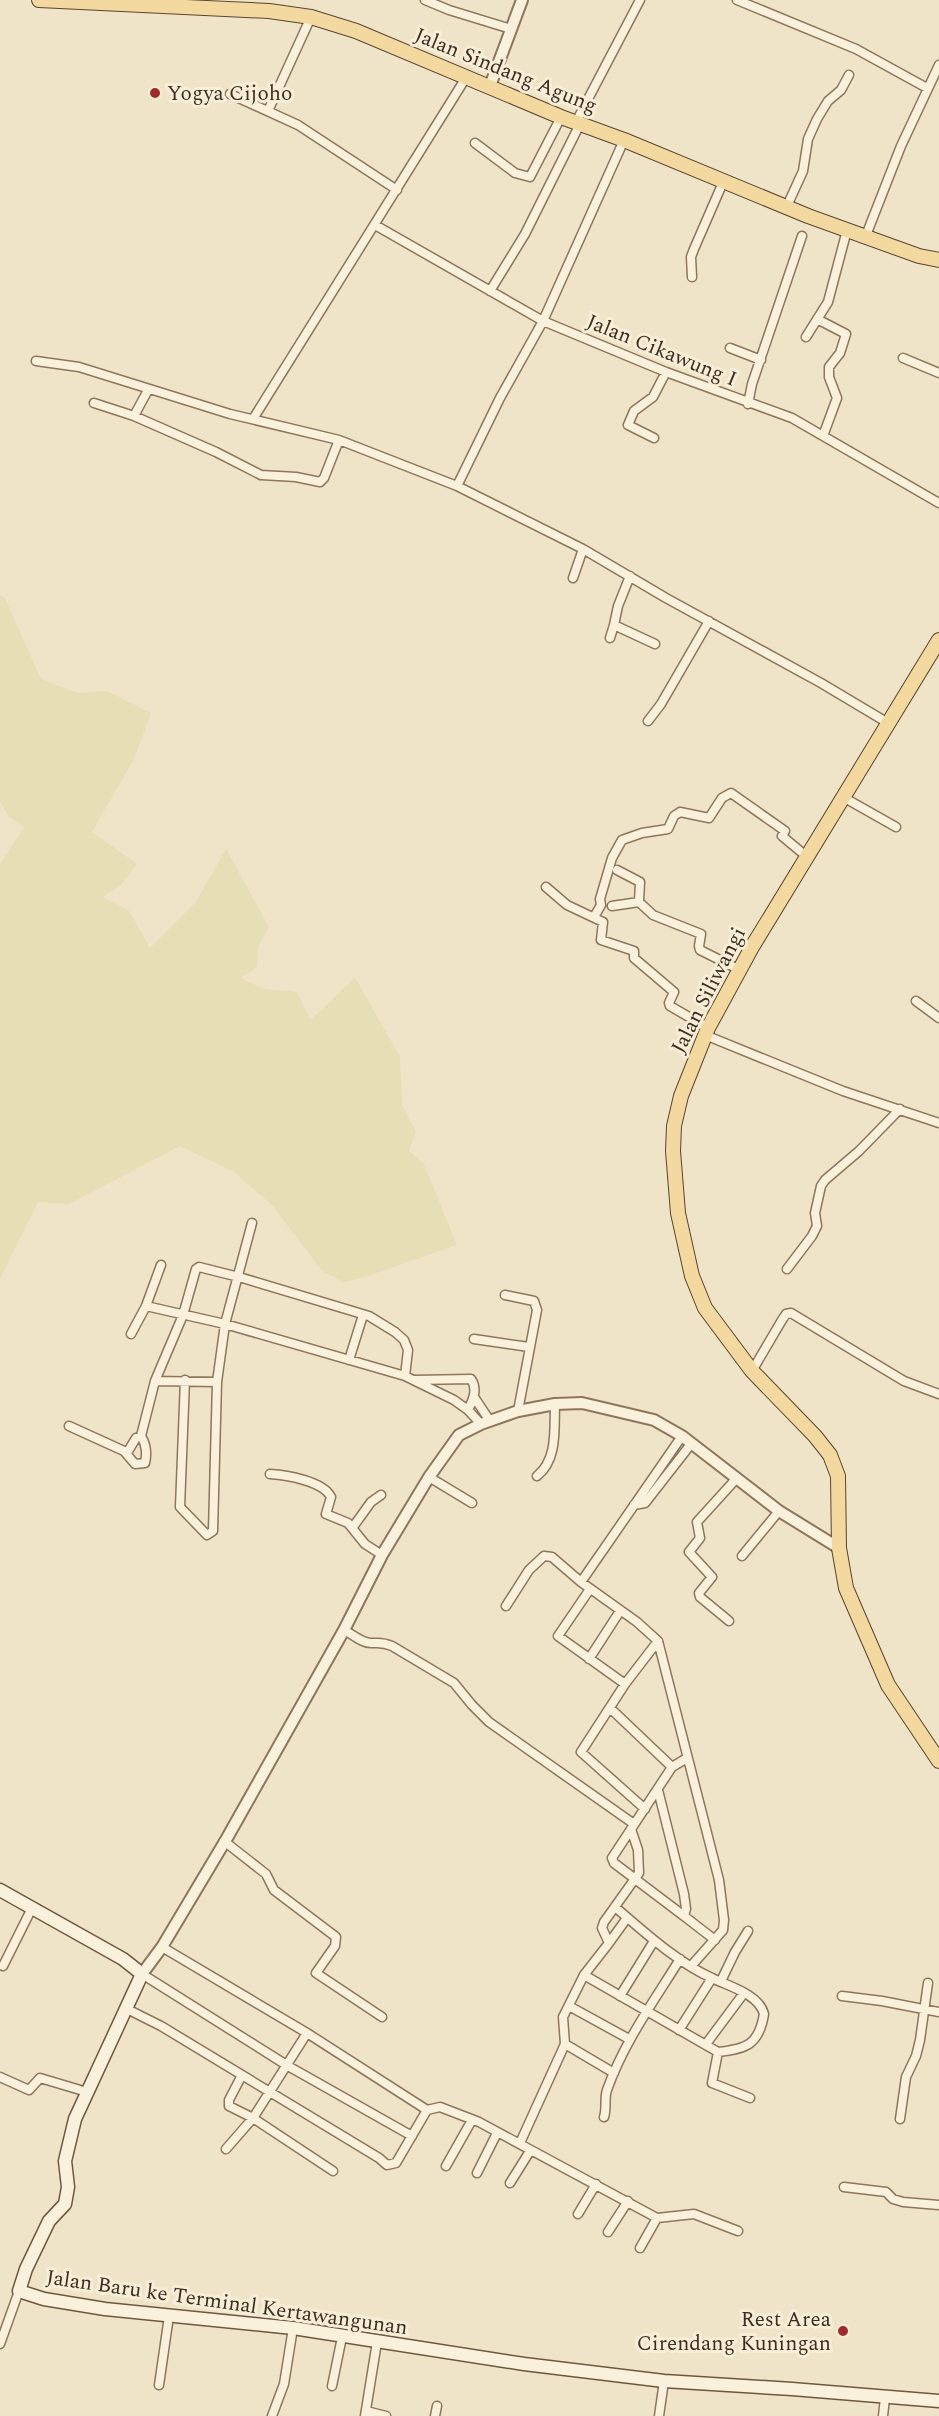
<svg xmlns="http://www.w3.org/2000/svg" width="939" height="2416" font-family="Spectral,serif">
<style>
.farmland{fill:#e6deb5}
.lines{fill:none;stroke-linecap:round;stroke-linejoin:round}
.minor-casing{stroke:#8d765c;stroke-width:11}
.tertiary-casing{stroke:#8d765c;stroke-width:14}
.secondary-casing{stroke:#6f573f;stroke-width:15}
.primary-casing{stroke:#5b4430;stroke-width:16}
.minor{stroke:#faf1dc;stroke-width:8}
.tertiary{stroke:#faf1dc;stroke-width:10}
.secondary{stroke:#faf1dc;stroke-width:12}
.primary{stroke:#f3d9a0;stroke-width:14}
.poi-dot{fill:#9e2a2b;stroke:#f7eed8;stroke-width:2}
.labels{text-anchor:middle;stroke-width:6;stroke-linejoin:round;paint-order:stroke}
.street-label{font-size:21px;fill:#3d2e20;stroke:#f7eed8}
.poi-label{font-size:21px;fill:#3d2e20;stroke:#f7eed8;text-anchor:start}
</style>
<rect width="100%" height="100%" fill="#f0e4c8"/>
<!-- farmland -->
<path class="farmland" d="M0,595L5,598L41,679L77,693L107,691L151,713L134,759L92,832L137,864L119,887L103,897L129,911L150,948L195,903L226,849L269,927L258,948L257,967L240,978L264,989L297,992L311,1020L355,977L400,1057L402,1105L416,1131L409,1151L423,1162L457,1245L362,1278L344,1282L323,1272L272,1205L234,1172L180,1146L69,1204L38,1202L0,1279V864L24,827L9,817L0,801Z"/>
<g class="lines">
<defs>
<path id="minor" d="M425,0L449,10L511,29
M737,0L856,49L927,88
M230,94L298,125L397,190
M268,111L311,17
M576,122L640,0
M475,143L515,173L530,177L561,117
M787,206L803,171L808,139L817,119L828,101L841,90L849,75
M375,225L543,321L666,372L792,418L939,503
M865,238L901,146L939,65
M692,277L691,257L694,249L724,180
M490,291L525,234L580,124
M817,319L846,334L840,353L829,367V377L837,398L823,436
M806,337L828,302L847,230
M730,348L761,360
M903,358L939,373
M36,361L79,367L230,414L339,440L457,486L583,549L666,598L821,683L888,723
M94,403L134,416L216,452L261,475L296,477L320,482L324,478L339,440
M748,404L752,384L802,236
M134,416L148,390
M253,419L467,76
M654,438L628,425L634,411L653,397L666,372
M457,486L500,398L543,321L624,140
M573,578L583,549
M614,625L618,606L630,576
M610,638L614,625L655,644
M648,721L661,704L709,621
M843,797L896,827
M617,870L640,882L639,902
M546,887L567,905L603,922L601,940L634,951V958L674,992L669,1003L670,1006L708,1028
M612,906L639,902L653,915L701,934L699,946L700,950L740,970
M594,917L601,905L600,899L612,858L622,840L642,833L668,829L674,816L680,812L709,818L722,798L731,793L785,831L782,836L806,856
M916,1001L939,1018
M705,1035L843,1091L939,1123
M787,1269L812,1236L817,1226L815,1213L821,1186L825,1180L859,1151L900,1109
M505,1295L534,1301L537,1310L518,1411
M146,1306L225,1324L405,1376L454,1400L468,1410L481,1424
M131,1334L146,1306L161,1265
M474,1339L529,1347
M349,1360L363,1315
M752,1371L782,1320L786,1314L791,1313L904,1381L939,1394
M185,1380L180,1507L207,1535L213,1531L217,1382L225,1324L252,1223
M415,1380L471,1379C478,1389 473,1400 468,1410
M155,1381L217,1382
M474,1397L490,1421
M69,1426L124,1451L135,1464L145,1463C147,1454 146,1444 141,1436L155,1381L183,1315L196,1269L199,1267L239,1277L369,1316L395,1332L404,1340L408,1350L405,1376
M682,1436L581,1582L637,1622L658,1641L719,1880L724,1920L723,1930L692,1965
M127,1453L136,1438L141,1436
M270,1474C286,1475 323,1481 331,1497L326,1514L348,1523L365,1544L382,1555
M537,1476C558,1459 554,1429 555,1404
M429,1477L472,1503
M634,1505L645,1503L691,1444
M353,1527L371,1502L381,1495
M742,1556L779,1511
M590,1589L558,1636L625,1684
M506,1606L529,1570L544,1556L552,1557L581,1582
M729,1621L700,1597L699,1593L712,1577L689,1552L700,1538L697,1522L736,1479
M344,1630C352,1634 363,1644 372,1643C380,1643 383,1642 392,1646L454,1683L472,1705L489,1722L634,1824
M589,1659L620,1611
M610,1708L672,1767
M658,1790L684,1894L686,1909L684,1916L715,1940
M645,1809L581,1752L625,1684L658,1641
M224,1841L266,1874L274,1890L336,1937L335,1946L316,1973L382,2017
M684,1916L614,1863L612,1858L672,1767L687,1758
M609,1943L627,1918
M162,1947L307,2033L427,2110L440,2107L479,2122L657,2218L694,2214L738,2231
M3,1966L32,1908
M142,1974L288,2066L412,2136
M584,1975L718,2052C746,2049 759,2045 764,2014C759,1994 728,1986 712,1978C678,1963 643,1931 615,1907
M721,1981L735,1952L748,1931
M620,1996L654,1941
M842,1996L882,2001L939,2012
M569,2006L629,2039
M125,2008L161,2026L379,2158L387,2165L396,2163L427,2110
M679,2030L712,1978
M565,2044L614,2073
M706,2044L744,1993
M718,2052L712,2083L750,2098
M242,2075L229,2100V2106L253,2118L333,2171
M0,2077L29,2090L40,2078L87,2092
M604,2117C607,2108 604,2098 607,2090C624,2042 654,2001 680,1959
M900,2119L906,2077L916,2056L920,2040L928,1983
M520,2143L565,2044L563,2017L584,1975L609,1943L602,1928L604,1922L639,1873L638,1850L631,1829
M226,2149L253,2118L307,2033
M446,2166L472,2120
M477,2173L497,2133
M510,2183L530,2151
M844,2187L886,2192L893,2199L903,2202L939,2205
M578,2214L596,2184
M608,2232L628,2201
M640,2248L657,2218
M0,2344L19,2291
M159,2385L169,2316
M332,2386L342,2337
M366,2411L386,2416
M272,2416L284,2384L293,2328
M365,2416L377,2342
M435,2416L437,2406
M659,2416L664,2381
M883,2416L885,2398"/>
<path id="tertiary" d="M490,86L522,0
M142,1974L162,1947L227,1838L344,1630L382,1555L429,1477L459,1435L481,1424L518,1411L555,1404L582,1403L654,1420L682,1436L779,1511L839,1548"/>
<path id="secondary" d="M0,1890L123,1959L142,1974L75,2119L65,2161L68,2187L65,2204L49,2221L26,2269L19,2291L44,2299L105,2309L293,2328L524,2364L664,2381L792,2389L939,2401"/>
<path id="primary" d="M39,0L269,11L311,17L356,31L561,117L624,140L808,216L919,256L939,260
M939,640L752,947L708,1028L681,1096L674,1126L673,1151L678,1213L692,1276L705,1308L752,1371L815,1436L830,1455L838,1476L839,1548L846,1588L888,1685L939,1761"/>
</defs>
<!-- minor casing -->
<use href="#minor" class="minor-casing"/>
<!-- tertiary casing -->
<use href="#tertiary" class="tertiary-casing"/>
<!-- secondary casing -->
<use href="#secondary" class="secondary-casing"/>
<!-- primary casing -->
<use href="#primary" class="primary-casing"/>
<!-- minor -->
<use href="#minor" class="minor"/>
<!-- tertiary -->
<use href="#tertiary" class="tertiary"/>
<!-- secondary -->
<use href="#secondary" class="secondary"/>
<!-- primary -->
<use href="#primary" class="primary"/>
</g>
<!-- markers -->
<g class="poi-dot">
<circle cx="155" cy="93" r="6"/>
<circle cx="843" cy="2331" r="6"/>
</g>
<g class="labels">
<!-- street labels -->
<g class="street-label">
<text transform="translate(506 70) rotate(22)" y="7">Jalan Sindang Agung</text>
<text transform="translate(662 350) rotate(22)" y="7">Jalan Cikawung I</text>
<text transform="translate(708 990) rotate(-63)" y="7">Jalan Siliwangi</text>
<text transform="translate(227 2302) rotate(8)" y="7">Jalan Baru ke Terminal Kertawangunan</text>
</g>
<!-- poi labels -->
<g class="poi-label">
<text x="167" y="100">Yogya Cijoho</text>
<text x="831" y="2326" text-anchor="end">Rest Area<tspan x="831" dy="24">Cirendang Kuningan</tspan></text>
</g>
</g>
</svg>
